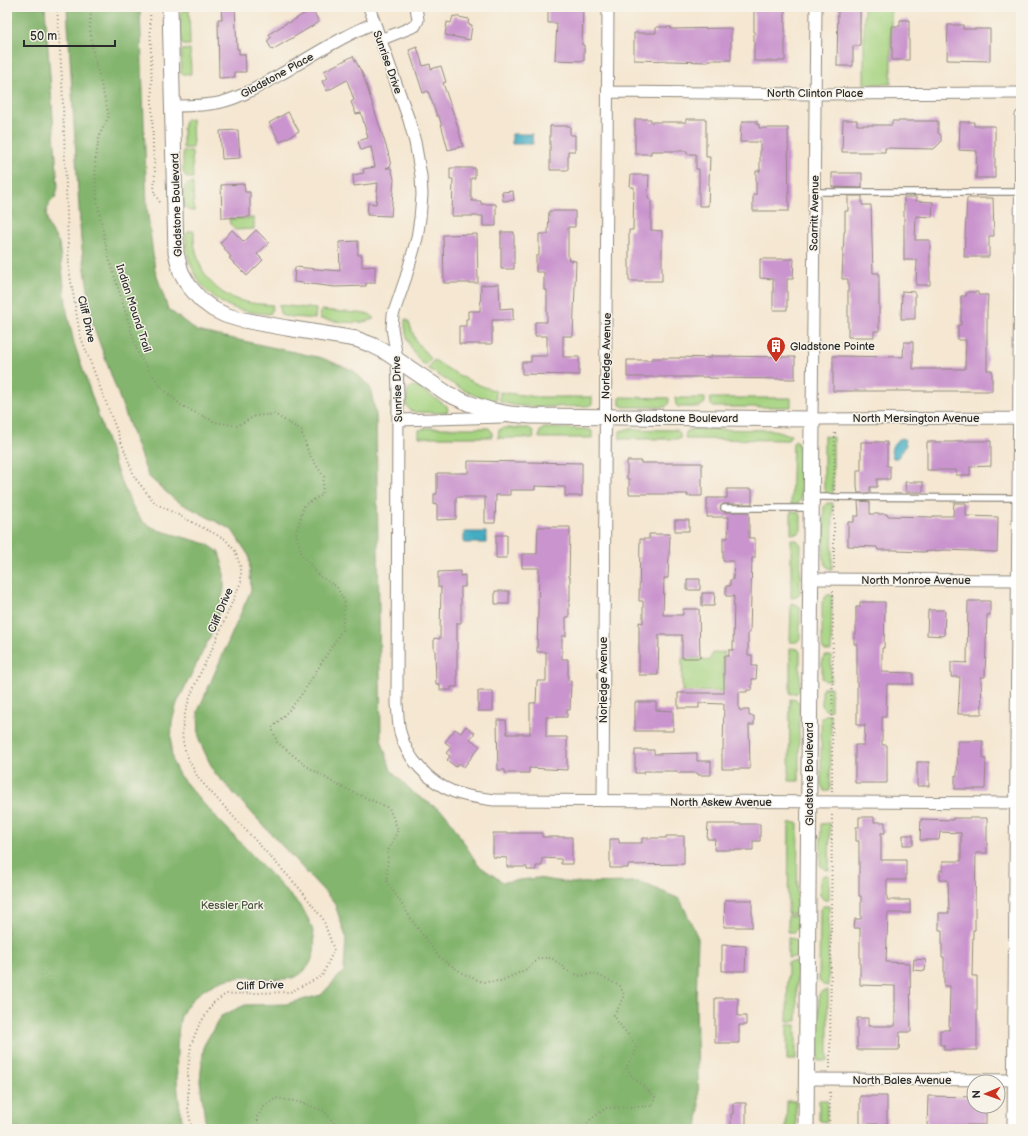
<svg xmlns="http://www.w3.org/2000/svg" width="1028" height="1136" font-family="'Balsamiq Sans',sans-serif">
<style>
.green{fill:#a5d380;stroke:#687f56}
.forest{fill:#84b56e;stroke:#58704c}
.water{fill:#43acc2;stroke:#376c76}
.building{fill:#ca95ce}
.lines{fill:none;stroke-linecap:round;stroke-linejoin:round}
.lane-casing{stroke:#90897e;stroke-width:8}
.street-casing{stroke:#90897e;stroke-width:13}
.secondary-casing{stroke:#90897e;stroke-width:17}
.path{stroke:#90897e;stroke-width:2;stroke-dasharray:1 3;stroke-linecap:butt}
.lane{stroke:#fff;stroke-width:5.5}
.street{stroke:#fff;stroke-width:11}
.secondary{stroke:#fff;stroke-width:15}
.labels{text-anchor:middle;stroke-width:3;stroke-linejoin:round;paint-order:stroke}
.street-label{font-size:11px;fill:#2b2b2b;stroke:#f7f3e8}
.poi-label{font-size:11px;fill:#2b2b2b;stroke:#f7f3e8;text-anchor:start}
.park-label{font-size:11px;fill:#4a5540;stroke:#f7f3e8}
</style>
<rect width="100%" height="100%" fill="#f7f3e8"/>
<filter id="ink" filterUnits="userSpaceOnUse"><feTurbulence type="fractalNoise" baseFrequency=".025" numOctaves="2"/><feDisplacementMap in="SourceGraphic" scale="8" xChannelSelector="R" yChannelSelector="G"/><feConvolveMatrix kernelMatrix="1 2 1 2 8 2 1 2 1" color-interpolation-filters="sRGB"/></filter>
<filter id="wash" filterUnits="userSpaceOnUse"><feTurbulence type="fractalNoise" baseFrequency=".012" numOctaves="4" result="noise"/><feDisplacementMap in="SourceGraphic" scale="16" xChannelSelector="R" yChannelSelector="G"/><feGaussianBlur stdDeviation="0.9" result="paint"/><feColorMatrix in="noise" values="0 0 0 0 0 0 0 0 0 0 0 0 0 0 0 0 0 1.4 0 .05"/><feComposite in="paint" operator="in"/></filter>
<g filter="url(#wash)">
<rect width="100%" height="100%" fill="#f5e7d1"/>
<!-- green -->
<path class="green" d="M864,7H891V84H864Z
M189,10L190,45H183L181,43L180,13L182,11Z
M190,49L191,74H181V51L183,50Z
M192,119L193,148H183V129L185,120Z
M183,151H192L193,178H187L183,172Z
M193,183L194,211C180,211 184,198 184,187L188,184Z
M254,218V229L235,230L230,224L229,219Z
M189,231H194C194,239 194,247 197,255C202,277 220,296 242,301C252,304 263,304 273,305L271,313L268,314C258,313 247,312 237,309C203,299 187,269 185,235Z
M279,305L316,309L315,319L283,316L280,313Z
M321,310L369,314L371,315L374,319C357,326 338,321 320,319Z
M405,319L408,320L416,341L431,359L425,366C412,353 404,338 405,319Z
M434,360C456,374 471,383 496,391V400C483,404 440,377 428,368Z
M413,386L419,388L447,406L448,411L444,413L416,412L411,411L406,405L408,389Z
M500,392L537,397H592V405L587,406C568,406 515,410 500,401Z
M620,397L669,398C669,402 669,405 665,407H624L620,405Z
M675,398H705V403L699,407H679L676,405Z
M710,398H791V407H714L711,405Z
M427,428H489L492,432V437H419V430Z
M503,428H529L533,431L534,438H498L499,430Z
M544,428L587,429L592,431V438H539L540,431Z
M627,429L677,430L680,434V439H620V431Z
M692,429L774,430L791,435L788,440L685,439L686,432Z
M824,436L833,437V495L826,494L824,489Z
M796,440L802,454L801,500L798,504L791,505L793,443Z
M827,503H833L832,570L827,567L823,558L824,507Z
M791,511L798,512L801,515V530L799,533L791,534Z
M791,539L798,541L801,545L800,594L797,597L791,598Z
M827,595H832L831,651H825L822,647V602Z
M791,603L798,605L800,607V639C797,643 795,642 790,642Z
M790,648L798,649L800,652V690L797,693L790,694Z
M725,652C721,663 724,678 726,689L723,691L682,692V658H700L709,661L713,653Z
M825,656H831V681H825L822,678V659Z
M825,687H831V710H825L822,707V689Z
M790,699L797,700L799,704V781H789Z
M825,715H831L830,791H824L821,784V718Z
M789,823H798L797,914H788Z
M830,823L829,870L824,869L820,865L821,824Z
M824,875H829V900H824L820,895C820,888 818,879 824,875Z
M823,906H829L828,986L823,985L819,981L820,909Z
M788,916H798L797,929L794,932H788Z
M788,938L795,939L797,942V957L788,958Z
M788,962H797V1021H787Z
M828,990V1061H818L819,994L821,992Z
M787,1025H796V1060H787Z
M819,1100H827V1122L821,1121L819,1120Z
M787,1101H796V1129H786Z"/>
<!-- forest -->
<path class="forest" d="M7,7H45L58,187L55,198L49,204L46,213L48,225L59,243L67,312L74,343L118,474L133,508L143,522L158,530L207,544L219,552L224,570V589L220,607L212,633L177,703L172,722L171,749L173,763L179,775L203,803L303,909C306,915 310,922 312,928C318,946 314,969 295,977C277,983 253,975 234,978C214,981 193,994 183,1012C179,1018 179,1029 178,1036C175,1067 177,1098 184,1129H7Z
M67,7H140L147,207L155,270L168,309L197,331L322,358L354,371L370,387L376,415L381,739L391,770L415,794L446,814L478,865L503,882L537,878L570,883L640,882L680,899L698,938L696,1003L699,1110L697,1129H206L200,1080L204,1045L221,1016L245,1005L286,1004L321,995L344,971L346,937L334,902L214,772L199,740L198,711L251,590L249,556L232,530L175,500L148,476L93,325L81,241Z"/>
<!-- water -->
<path class="water" d="M512,134H532L533,144H512Z
M903,438L905,440L906,445C904,448 900,456 897,458H893C888,449 894,440 903,438Z
M464,532H486V543H464Z"/>
<g id="blocks">
<!-- building -->
<path class="building" d="M221,7H235L237,49H239V54H245L246,72H234L235,77L219,78L218,19H222Z
M548,7H583L582,45H584V61L555,60L557,23H548Z
M754,7H785V61H754Z
M838,7H860V46H853V66H837Z
M312,9L319,22L272,50L267,41L271,38L269,34L288,22L289,23Z
M453,16L469,19L468,24L472,25L470,40L445,35L447,22L451,23Z
M900,20H909V60H892V26H900Z
M948,25H963V29H990V61L947,60Z
M656,27H671V29L731,28V60H708V62L634,60V33H656Z
M417,47L423,66L430,64L431,69L441,66L446,82L443,83L457,124L463,146L448,150L439,116H437L428,91L423,93L409,50Z
M353,56L363,75L388,152L391,166L386,168H391L394,179L391,216L367,215L368,203L376,204L378,183L354,186L353,175L364,173L363,169L375,167L371,147L361,150L358,141L368,138L361,113L356,114L351,102L354,100L347,80L327,91L322,81L328,78L324,71Z
M288,112L299,131L280,142L269,123Z
M635,119H651V122H686V119H706V157H710L708,206H699V169H696V154H687V151H651V154H635Z
M843,120H857V125H892V121H938V133L941,135V142L934,149L885,148V152H842Z
M743,121H757V125L759,124V128H788L789,211H753V195H756V171H760V142H740L741,124L743,123Z
M960,122H974V126H995V178H976L977,151L959,150Z
M550,126H570V135H575V151H568V170H550Z
M238,130L240,158L222,159L220,131Z
M450,168H475V178H471V198H472V201H481V204H496V226H483V216H452L453,179H450Z
M832,173H862V188L832,187Z
M631,175H649L648,199H651V230L662,231V281H629V230H633L634,187H630Z
M244,184L245,192H250V217L222,218L221,185Z
M513,191L514,200L503,201L502,192Z
M848,196H862V205H871L873,273H879V331H874V337H848V279H842L844,232H845V211H848Z
M904,197H916V201L933,202L932,217L916,216L915,240H930V285H916L917,260H904Z
M967,198H993L994,236H989V257H964Z
M549,211H575V227H568V257L569,260L576,261L573,336H563V357H579V375L522,374V362H531V356H547V336H535V322H547V290H544V272H536V256H539V234H548Z
M232,230L244,242L256,230L269,243L257,254L263,260L247,276L229,258L231,257L220,243Z
M501,232H514V269H501Z
M477,234L478,283H444L443,235Z
M358,241V255H362V267L375,266V283H366V286L335,287L294,282L295,267L340,271L339,242Z
M760,259H794L793,279H787V310H773V279L760,278Z
M499,284L500,309L513,308V320H492V344H459V326H466V319H468V311H480L481,285Z
M902,291L915,292V319H901Z
M967,292H978V295H988L987,311V370H992V391H833V356L903,357L904,342H913V369H965L966,340H958V325H961V296H966Z
M711,356L795,357V379L708,378V377H627V360H652V358H680V357L711,358Z
M956,441H991V466L970,467V475H956V470H927V442H956Z
M861,442H887V466H890V479H877V487H870V493H858L857,487V470H861Z
M468,461L582,463V496H565V487L535,486V490H510V495H496L495,523H485V497H456V519L437,520V504L434,505V494H437V473H468Z
M627,461H641V463H702V496H687L688,494H629V479H627Z
M905,482H923V492H906Z
M727,489H752V504H724L722,505L720,508L721,510L724,512H749V538H755V558H752L750,633H748V655H752V666H757L756,679H752V690H747V692H739V710H749V716H754V725H749L750,769H722V750H723L724,704L699,703V708H678V693H724V656H729V650H733L734,596H726V586H730V580H733L734,561H723V538H728L729,517H707V498H727Z
M858,501L870,502V514H887V516L933,517V516H953L954,503H966V516L998,517L997,552L944,550L923,552L898,551V550H878L877,547L848,546V522H854V516H859Z
M675,520H689V531H675Z
M538,527H570L569,577H570V601H569V617H566V636H562V659H568V681H571L570,710H567V717H546V737H567V770L529,768V773H505V770H498L497,720H506L507,734H530V703H536L537,681H546V652H537L539,568H522V554H537Z
M649,534H670L668,578H664L663,615H683V609H699L700,658H682V635H659L658,675H639V622L643,623V601H639L640,539H649Z
M496,535H507V558H496Z
M460,571V576L465,575V587H461V623H457V687H451V690H440V684H436L435,650H434V638L440,639V633L441,587H438V572Z
M687,579H700V590H687Z
M495,591H509V604H495Z
M702,593H715L714,606H702Z
M968,601H990V615H987L985,677H981L982,714H958L960,677H951V662L967,663Z
M860,602H885L884,648H882V672L913,673V684H887L886,717H882V745H887V783H855V745H864L865,725H857V644H854V634H856V607H860Z
M928,610H945L944,636L927,635Z
M478,691H493V711H478Z
M635,702H656V710L673,711V731H635Z
M466,726L475,733L470,739L480,746L464,767L459,763L456,767L447,760L450,756L446,753L451,747L445,742L455,729L461,733Z
M958,741H983V759H986L985,789H955V775L957,776Z
M635,750H654V754L697,753V761H711V775H698V773H678L677,771H644V773H635Z
M917,762H929V786H917Z
M859,817H874V822H885V833H881V860H906V880H887V900H910V913H888L886,962L910,963L911,1032H900L899,1050H857V1018H868V1026H895V986L860,985V928H854L855,919H861V896H859V841H856V827H859Z
M953,818H987V853H976L975,906V930H973L972,976H977V1050H944V1045H940V1030H949L950,986H944V957H942V930H939V913H949L948,880H940V870H943V861H961V833L940,832L939,840H920L921,819L953,820Z
M708,824H760V841H753V850H714L715,839H707Z
M493,833H542V837H572V864H561V859L542,858V866H536V870H527V867H507V858L493,857Z
M903,835H913V845H903Z
M666,836H684V864L628,865V868H610V839H619V843H642V838H666Z
M725,900H752V927H724Z
M722,945L746,946L745,971H722Z
M914,959L926,960L925,971L913,970Z
M715,998H738V1016H746V1025H739V1043H715Z
M860,1096H887V1124H860Z
M928,1096L974,1097V1106H986V1125H940V1129H927Z
M733,1103H746V1129H731V1114H733Z"/>
</g>
</g>
<g filter="url(#ink)">
<use href="#blocks" fill-opacity="0" stroke="#90897e" stroke-width="1"/>
<g class="lines">
<defs>
<path id="lane" d="M814,192H1021
M811,497L1019,498
M724,508H811"/>
<path id="street" d="M369,7L409,120L415,142L421,176L422,195L420,218L417,238L406,277L393,315L392,328L397,359L398,396L397,704C398,714 398,723 400,732C407,759 429,782 454,792C467,797 481,798 494,800L1021,803
M816,7L812,419L1021,418
M380,40L415,26L418,20L416,7
M608,92L815,94L1021,93
M173,106C189,106 206,106 222,102C245,96 267,82 288,70C316,53 344,36 374,23
M399,420L504,417
M811,579L1021,580
M603,801L608,7
M807,1079L1020,1080
M1013,1129L1021,116"/>
<path id="secondary" d="M170,7L176,253L181,272L189,286L201,300L213,309L225,315L238,319L287,328L356,339L372,345L384,351L448,394L468,403L490,410L510,414L531,416L812,419L806,1129"/>
</defs>
<!-- lane casing -->
<use href="#lane" class="lane-casing"/>
<!-- street casing -->
<use href="#street" class="street-casing"/>
<!-- secondary casing -->
<use href="#secondary" class="secondary-casing"/>
<!-- path -->
<path class="path" d="M57,7L62,79L69,269L80,335L135,478L155,503L225,539L235,551L241,568V582C233,600 225,619 217,638C205,666 178,710 183,741C185,754 192,766 198,778L300,889L323,919L334,950L322,976L290,992L226,994L213,1003L198,1027L191,1045L188,1070V1109L192,1129
M91,7L90,29L93,52L109,116L99,136L95,164L97,198L102,227L108,255L139,356L162,388L182,406L215,422L237,426L255,416L274,414L301,430L309,454L324,477L322,495L304,505L296,534L302,555L319,576L337,587L345,603L342,630L304,691L291,708L272,728L277,742L305,765L337,785L389,808L398,830L388,851L387,881L413,922L439,957L464,974L482,982L501,981L527,969L539,958H552L567,971L581,976L594,973L620,986L624,995L619,1007L614,1015L617,1021L636,1045L635,1054L626,1067L631,1075L655,1097L653,1106L606,1108L590,1120L584,1129
M150,7L153,148L155,172L154,193L161,204
M834,490L835,430
M834,568V506
M832,792L833,590
M830,1068L832,812
M259,1129L257,1117L264,1107L276,1098L299,1102L324,1111L339,1129
M829,1129L830,1090"/>
<!-- lane -->
<use href="#lane" class="lane"/>
<!-- street -->
<use href="#street" class="street"/>
<!-- secondary -->
<use href="#secondary" class="secondary"/>
</g>
</g>
<!-- icons -->
<defs>
<symbol id="building-pin" viewBox="-11 -11 22 30"><path d="M0 17L-7.5 6A9.5 9.5 0 1 1 7.5 6Z" fill="#c8321e" stroke="#f7f3e8"/><path d="M-4-6H4V6H1V3H-1V6H-4ZM-2.5-4.3h1.7v1.8h-1.7ZM.8-4.3h1.7v1.8H.8ZM-2.5-1h1.7V.8h-1.7ZM.8-1h1.7V.8H.8Z" fill="#fff"/></symbol>
</defs>
<g fill-rule="evenodd">
<use href="#building-pin" x="765" y="335" width="22" height="30"/>
</g>
<g class="labels">
<!-- street labels -->
<g class="street-label">
<text transform="translate(388 62) rotate(70)" y="4">Sunrise Drive</text>
<text transform="translate(277 75) rotate(-29)" y="4">Gladstone Place</text>
<text x="815" y="97">North Clinton Place</text>
<text transform="translate(176 205) rotate(-92)" y="4">Gladstone Boulevard</text>
<text transform="translate(814 213) rotate(-89)" y="4">Scarritt Avenue</text>
<text transform="translate(134 308) rotate(72)" y="4">Indian Mound Trail</text>
<text transform="translate(87 319) rotate(77)" y="4">Cliff Drive</text>
<text transform="translate(606 356) rotate(-89)" y="4">Norledge Avenue</text>
<text transform="translate(397 389) rotate(-92)" y="4">Sunrise Drive</text>
<text x="671" y="422">North Gladstone Boulevard</text>
<text x="916" y="422">North Mersington Avenue</text>
<text x="916" y="584">North Monroe Avenue</text>
<text transform="translate(220 610) rotate(-67)" y="4">Cliff Drive</text>
<text transform="translate(603 680) rotate(-90)" y="4">Norledge Avenue</text>
<text transform="translate(809 774) rotate(-90)" y="4">Gladstone Boulevard</text>
<text x="721" y="806">North Askew Avenue</text>
<text transform="translate(260 985) rotate(-2)" y="4">Cliff Drive</text>
<text x="902" y="1084">North Bales Avenue</text>
</g>
<!-- poi labels -->
<g class="poi-label">
<text x="790" y="350">Gladstone Pointe</text>
</g>
<!-- park labels -->
<g class="park-label">
<text x="232" y="909">Kessler Park</text>
</g>
</g>
<!-- margin -->
<rect width="1028" height="1136" fill="none" stroke="#f7f3e8" stroke-width="24"/>
<!-- north arrow -->
<g transform="translate(986 1094) rotate(268)"><circle r="19" fill="#f7f3e8" stroke="#a5a39c"/>
<path d="M0-3L7 15L0 10L-7 15Z" fill="#c8321e"/>
<text y="-6" font-size="11" font-weight="bold" text-anchor="middle" fill="#2b2b2b">N</text>
</g>
<!-- scale -->
<path d="M24 40v6h91v-6" fill="none" stroke="#2b2b2b" stroke-width="2"/>
<text x="30" y="40" font-size="12" fill="#2b2b2b" stroke="#f7f3e8" stroke-width="3" paint-order="stroke">50 m</text>
</svg>
